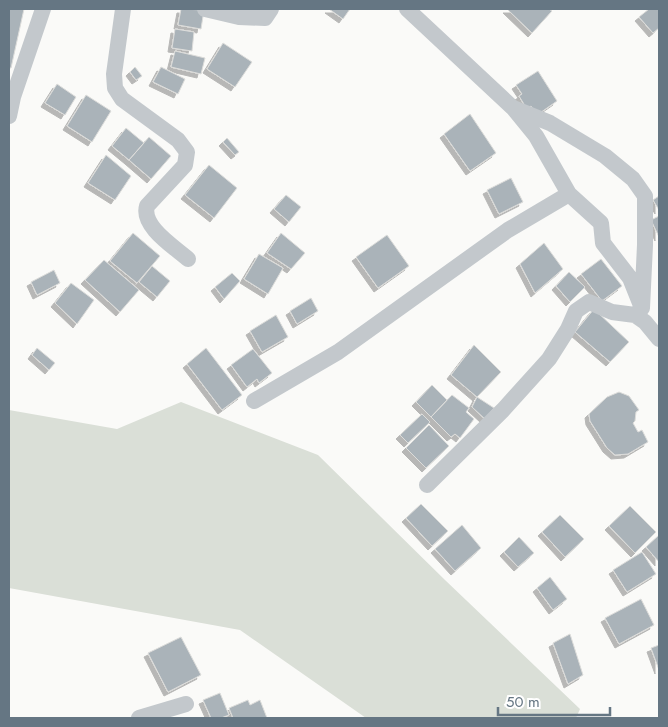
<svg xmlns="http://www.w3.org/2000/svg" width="668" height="727" font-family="Jost,sans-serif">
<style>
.green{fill:#dadfd7}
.building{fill:#aab3b9;stroke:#dcdcda;filter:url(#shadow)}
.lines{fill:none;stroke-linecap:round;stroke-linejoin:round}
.minor{stroke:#c3c8cc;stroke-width:16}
</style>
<defs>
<filter id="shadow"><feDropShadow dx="-4" dy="4" stdDeviation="0" flood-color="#0004"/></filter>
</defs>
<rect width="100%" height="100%" fill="#fafaf8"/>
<!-- green -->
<path class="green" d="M181,402L318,455L445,580L580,709L576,718H366L240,630L9,588V410L117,429Z"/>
<!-- building -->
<path class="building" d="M9,9H24L11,68H9Z
M181,9L204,10L201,29L178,25Z
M329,9H350L343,19Z
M507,9H549L552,11L532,33Z
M649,9H659V28L653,33L639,17Z
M175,29L194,32L192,51L172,48Z
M223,43L252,62L235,87L207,69Z
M175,51L205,58L201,74L171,67Z
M135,67L142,76L136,80L130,72Z
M161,67L185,79L178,94L153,82Z
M538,71L557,101L537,115L531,106L527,109L519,96L522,94L516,85Z
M57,84L76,97L65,115L45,103Z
M86,95L111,111L92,142L67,126Z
M470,114L496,153L470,171L444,134Z
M126,128L144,143L129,160L112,146Z
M149,137L171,156L151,179L129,160Z
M227,138L239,152L235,155L223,142Z
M106,155L131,176L115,200L88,183Z
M209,165L237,188L214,218L185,195Z
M511,178L523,202L499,214L487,190Z
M286,195L301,207L289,222L274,209Z
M659,196V210L653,200Z
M659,216V237L651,220Z
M133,233L160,256L137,283L110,261Z
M281,233L305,253L291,269L267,253Z
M387,235L409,266L378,288L356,257Z
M544,243L563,269L535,293L520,264Z
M259,254L283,268L268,294L244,279Z
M601,259L622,286L602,301L581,274Z
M104,260L139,290L120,312L85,280Z
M152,266L170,281L157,297L139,282Z
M54,270L60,283L37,295L31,282Z
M569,272L585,287L570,302L556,286Z
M232,273L240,281L224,299L215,287Z
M71,283L94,300L77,324L55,303Z
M311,298L318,311L297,324L290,311Z
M594,309L629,342L610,362L575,332Z
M276,315L288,337L262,352L250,331Z
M474,345L501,372L477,397L451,375Z
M37,348L55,363L49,370L32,355Z
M206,348L242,395L222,410L187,364Z
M253,349L272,373L259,383L257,379L247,387L231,365Z
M432,385L447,400L431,417L416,402Z
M619,392L629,396L639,410L636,412L635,421L633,423L638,432L642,430L648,442L628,454L615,455L607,448L590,421L589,414L607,397Z
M452,395L469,408L466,412L474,419L460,438L455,434L451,437L431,417Z
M477,397L494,408L485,419L472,407Z
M422,414L430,422L408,443L400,435Z
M429,425L449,446L426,468L406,448Z
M421,504L448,531L432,546L406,518Z
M630,506L656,532L635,553L609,526Z
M560,515L584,539L565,557L542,532Z
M462,525L481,548L455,571L435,549Z
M659,535V562L646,547Z
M519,537L534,553L518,567L504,552Z
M642,552L656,574L627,592L613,570Z
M550,577L567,599L553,610L537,588Z
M641,599L654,625L619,644L605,618Z
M570,634L583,675L568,684L553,643Z
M181,637L201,675L168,692L148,653Z
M659,645V670L651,648Z
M220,693L229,715L221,718H211L203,700Z
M248,700L250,705L260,700L267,718H233L229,708Z"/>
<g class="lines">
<!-- minor -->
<path class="minor" d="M123,9L114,74L115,88L122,99L178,140L187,152L185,165L147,206C141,226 173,246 188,259
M205,9L239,17L265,18L271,9
M407,9L513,108L550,123L605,156L633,179L645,196V245L642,308L635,315L645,322L659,339
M514,109L536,136L569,194L601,223L603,243L630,278L640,303
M9,116L13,97L43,9
M254,401L338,352L508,230L569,194
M427,485L503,410L549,359L568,329L576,311L589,302L612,312L635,315
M139,718L186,704"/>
</g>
<!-- border -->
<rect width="668" height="727" fill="none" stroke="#657683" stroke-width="20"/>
<!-- scale -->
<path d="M498 707v8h112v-8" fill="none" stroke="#657683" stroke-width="2.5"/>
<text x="506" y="707" font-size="15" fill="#657683" stroke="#ffffff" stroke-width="4" paint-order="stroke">50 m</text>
</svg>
